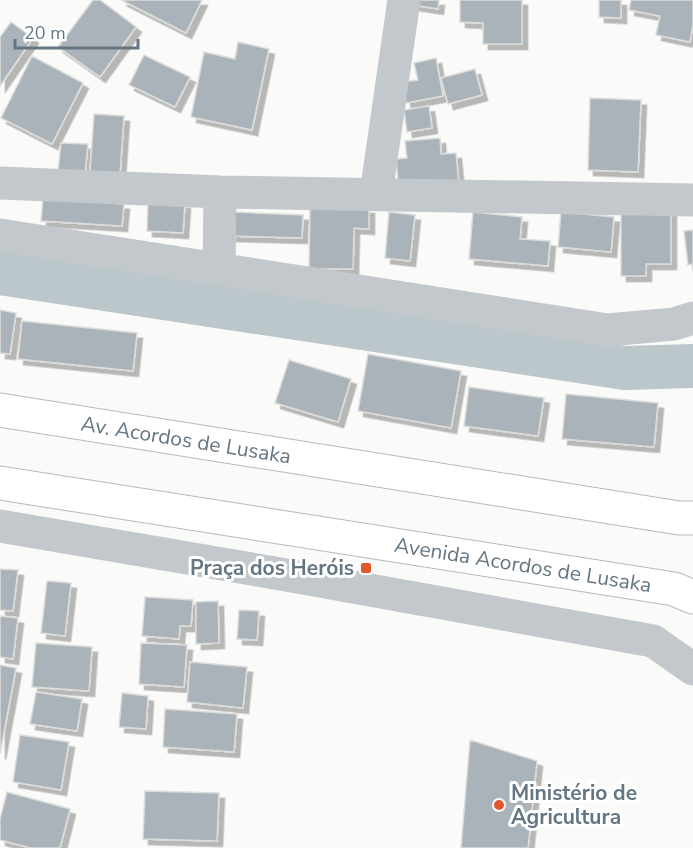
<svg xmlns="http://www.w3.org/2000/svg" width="693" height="848" font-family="'Nunito Sans',sans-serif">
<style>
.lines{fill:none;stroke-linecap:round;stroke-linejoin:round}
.stream{stroke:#bbc7cb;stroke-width:12}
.canal{stroke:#bbc7cb;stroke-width:44}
.building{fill:#aab3b9;stroke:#dcdcda;stroke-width:1.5;filter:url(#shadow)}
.major-casing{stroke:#b5babe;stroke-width:35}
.minor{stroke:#c3c8cc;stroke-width:33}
.major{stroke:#fff;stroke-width:33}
.poi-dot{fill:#e4572e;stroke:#fff;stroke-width:2}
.labels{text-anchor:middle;stroke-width:6;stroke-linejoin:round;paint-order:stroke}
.street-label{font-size:21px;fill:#657683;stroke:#fff}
.poi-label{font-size:21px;font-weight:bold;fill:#657683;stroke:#fff;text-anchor:end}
</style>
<defs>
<filter id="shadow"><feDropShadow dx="5.5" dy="5.5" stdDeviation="0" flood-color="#0004"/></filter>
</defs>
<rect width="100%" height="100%" fill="#fafaf8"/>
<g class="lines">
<!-- stream -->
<path class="stream" d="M0,272L625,368L693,366"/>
<!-- canal -->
<path class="canal" d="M0,273L625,368L693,366"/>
</g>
<!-- building -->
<path class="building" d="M93,0H100L136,27L100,77L58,47Z
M121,0H202L186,33Z
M413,0H439L438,9L413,5Z
M460,0H522V44H483V23L460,22Z
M599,0H621V18L599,17Z
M631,0H693V24L690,42L656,35L660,16L629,10Z
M11,22L33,38L0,86V37Z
M238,42L269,49L252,130L191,117L204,52L235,59Z
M144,55L190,77L175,107L129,85Z
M32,56L83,83L52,144L1,118Z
M436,58L443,96L406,103L402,82L418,80L414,63Z
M475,69L482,95L448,104L441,78Z
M590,98L641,100L638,172L588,170Z
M429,106L432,128L407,132L404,110Z
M94,114L124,116L120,174L90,172Z
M440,138L441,154L456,153L459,185L399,191L396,159L407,158L405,141Z
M61,143L88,144L85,173L58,171Z
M43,198L124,204L122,226L41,221Z
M148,202L185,203L183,233L147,231Z
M310,207L369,208V229L354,228L353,269H309Z
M621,209H671V264H646V276H621Z
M232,212L303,215L302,238L231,236Z
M389,212L415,215L410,261L385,258Z
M473,212L522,217L520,239L550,241L548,266L469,259Z
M561,212L614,217L611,252L558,247Z
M693,230V264L688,265L684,231Z
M0,310L16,313L10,354L0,353Z
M22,321L137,333L133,371L18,359Z
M368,354L461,371L451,428L358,411Z
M289,360L351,379L338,422L275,403Z
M469,387L544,398L538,436L464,426Z
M566,394L658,403L654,447L562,439Z
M0,569L18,570L13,611L0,610Z
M47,581L71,583L65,636L41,633Z
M145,597L193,600L191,626H180L179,639L142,636Z
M218,601L219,643L196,644V602Z
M239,610L259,611L257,640L237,639Z
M0,616L18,618L13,659L0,657Z
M36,643L92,647L89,691L32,687Z
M141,643L187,645L184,687L139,684Z
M190,662L247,667L243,708L187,702Z
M0,665L16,668L0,754Z
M36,692L82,699L77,731L30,724Z
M122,693L148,696L146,729L119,727Z
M165,709L237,714L234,752L163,747Z
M20,735L69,742L61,790L13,782Z
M470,740L537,761L528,848H461Z
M145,791L219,793L217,841L143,839Z
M7,792L70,809L60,848H31L0,840V819Z"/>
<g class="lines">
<defs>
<path id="major" d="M0,410L679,518H693
M0,483L674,589L693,597"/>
</defs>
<!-- major casing -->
<use href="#major" class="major-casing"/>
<!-- minor -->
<path class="minor" d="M0,183L220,192L693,200
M376,194L404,0
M0,235L608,330L674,324L693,318
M219,268L220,192
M0,526L292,576L653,641L693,669"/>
<!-- major -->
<use href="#major" class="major"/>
</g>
<!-- markers -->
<g class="poi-dot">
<rect x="360" y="562" width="12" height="12" rx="3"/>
<circle cx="499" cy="805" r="6"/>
</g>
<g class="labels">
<!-- street labels -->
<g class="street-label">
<text transform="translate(186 440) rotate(9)" y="7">Av. Acordos de Lusaka</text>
<text transform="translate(523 565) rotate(9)" y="7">Avenida Acordos de Lusaka</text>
</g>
<!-- poi labels -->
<g class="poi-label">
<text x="354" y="575">Praça dos Heróis</text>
<text x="511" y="800" text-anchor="start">Ministério de<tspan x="511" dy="24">Agricultura</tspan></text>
</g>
</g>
<!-- scale -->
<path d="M15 39v9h123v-9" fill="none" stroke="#657683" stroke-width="3"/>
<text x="24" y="39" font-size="18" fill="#657683" stroke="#ffffff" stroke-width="4.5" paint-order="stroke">20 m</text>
</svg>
